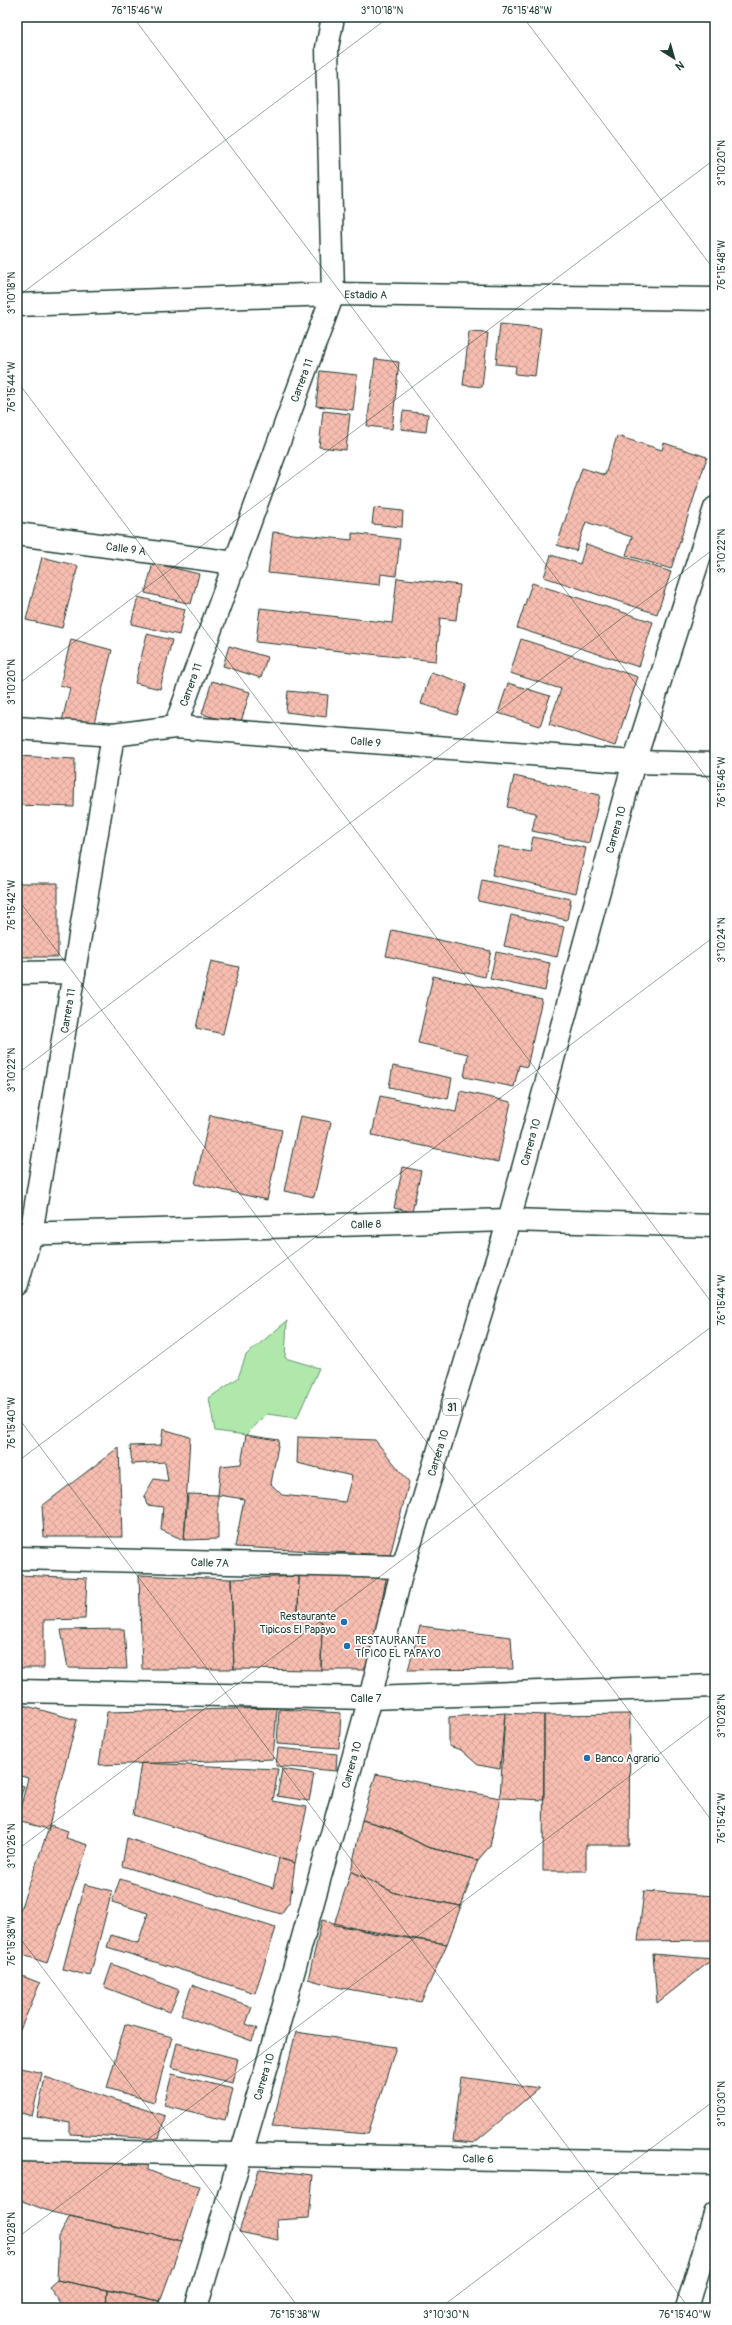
<svg xmlns="http://www.w3.org/2000/svg" width="732" height="2325" font-family="Pangolin,sans-serif">
<style>
.green{fill:#b0e8ab;stroke:#689270}
.building{fill:url(#building-cross-hatch);stroke:#1f3d34}
.lines{fill:none;stroke-linecap:round;stroke-linejoin:round}
.street-casing{stroke:#1f3d34;stroke-width:25}
.secondary-casing{stroke:#1f3d34;stroke-width:25}
.primary-casing{stroke:#1f3d34;stroke-width:25}
.street{stroke:#fff;stroke-width:22}
.secondary{stroke:#fff;stroke-width:22}
.primary{stroke:#fff;stroke-width:22}
.ticks{fill:none;stroke:#1f3d34;stroke-width:1;stroke-opacity:0.45}
.poi-dot{fill:#1f6fb2;stroke:#fff;stroke-width:1.5}
.labels{text-anchor:middle;stroke-width:3.5;stroke-linejoin:round;paint-order:stroke}
.shield{fill:#fff;stroke:#627771;stroke-width:1}
.shield-label{font-size:10px;font-weight:bold;fill:#1f3d34}
.street-label{font-size:11px;fill:#1f3d34;stroke:#fff}
.poi-label{font-size:11px;fill:#1f3d34;stroke:#fff;text-anchor:start}
.neatline{fill:none;stroke:#1f3d34;stroke-width:1.5}
.ticks-label{font-size:10px;text-anchor:middle;fill:#1f3d34}
</style>
<defs>
<pattern id="building-cross-hatch" width="8" height="8" patternUnits="userSpaceOnUse"><rect width="8" height="8" fill="#f7bdb0"/><path d="M0 0l8 8M0 8l8-8" fill="none" stroke="#d3a398"/></pattern>
</defs>
<rect width="100%" height="100%" fill="#fff"/>
<filter id="ink" filterUnits="userSpaceOnUse"><feTurbulence type="fractalNoise" baseFrequency=".025" numOctaves="2"/><feDisplacementMap in="SourceGraphic" scale="8" xChannelSelector="R" yChannelSelector="G"/><feConvolveMatrix kernelMatrix="1 2 1 2 8 2 1 2 1" color-interpolation-filters="sRGB"/></filter>
<g filter="url(#ink)">
<!-- green -->
<path class="green" d="M287,1321L285,1358L319,1368L297,1418L267,1414L246,1435L215,1431L209,1398L238,1378L246,1355Z"/>
<!-- building -->
<path class="building" d="M500,324L541,328L535,376L515,374L516,366L496,364Z
M469,332L488,333L482,387L463,385Z
M375,359L399,362L392,429L367,426Z
M320,371L357,375L353,410L316,406Z
M323,411L350,414L346,450L319,447Z
M403,411L428,414L426,432L401,429Z
M617,436L662,450L664,443L707,457L671,569L626,555L632,537L586,522L576,551L557,545L582,468L605,475Z
M374,508L403,511L402,527L372,524Z
M273,532L352,540V533L400,539L396,576L381,574L380,585L268,573Z
M586,544L671,572L657,614L544,577L551,555L580,564Z
M42,557L78,566L62,628L26,620Z
M153,563L199,574L191,604L145,593Z
M397,578L460,585L456,620L440,618L436,661L256,642L260,608L392,623Z
M532,583L653,622L639,667L517,628Z
M138,597L185,609L179,635L131,624Z
M147,634L172,640L160,689L135,683Z
M71,639L112,650L92,732L61,725L70,688L60,685Z
M521,639L638,677L615,746L549,724L561,689L510,673Z
M229,646L267,657L261,678L223,666Z
M431,672L467,684L457,715L421,704Z
M212,681L250,692L240,725L202,714Z
M508,683L550,696L540,726L498,713Z
M288,691L328,695L326,717L286,712Z
M17,756L75,759L74,807L17,805Z
M514,776L600,795L589,843L532,831L536,813L507,807Z
M533,837L586,848L576,893L492,875L499,846L530,852Z
M482,880L571,899L567,920L478,901Z
M17,883H58V957H17Z
M511,915L564,927L557,957L504,946Z
M392,930L491,951L485,977L386,956Z
M496,952L550,963L545,991L490,979Z
M211,961L239,967L223,1034L196,1028Z
M433,976L542,999L527,1067L519,1065L514,1087L464,1077L468,1054L418,1043Z
M393,1066L452,1078L448,1099L389,1087Z
M460,1091L511,1102L498,1162L372,1135L380,1096L456,1112Z
M210,1115L282,1130L267,1200L195,1184Z
M300,1116L331,1122L314,1197L284,1191Z
M403,1167L421,1171L412,1212L394,1208Z
M163,1429L190,1437L184,1540L161,1530L163,1507L147,1505L144,1496L154,1479L168,1481L165,1462L132,1464L130,1446L161,1445Z
M246,1435L279,1440L271,1484L282,1495L345,1502L352,1476L297,1463L298,1437L375,1440L409,1482L390,1555L235,1547L244,1499L218,1495L221,1466L241,1464Z
M119,1447L122,1537H44L42,1506Z
M188,1494L218,1495V1539L184,1540Z
M17,1575L87,1578L85,1619L44,1620V1668H17Z
M139,1575L231,1579L234,1669H142Z
M387,1575L368,1670H321L322,1622L298,1610L299,1576Z
M299,1576L298,1610L322,1622L321,1670L234,1669L231,1579Z
M420,1626L511,1637L513,1669L408,1670Z
M124,1629L127,1669L68,1668L61,1630Z
M23,1705L77,1720L48,1829L17,1821L28,1778L17,1775V1729Z
M277,1708L273,1759L99,1765L107,1712Z
M279,1709L341,1713L339,1748L277,1744Z
M505,1713L544,1715V1800L500,1798Z
M505,1713L500,1769L478,1765L461,1750L449,1746V1717Z
M630,1714L629,1845H586V1871H543L544,1715Z
M278,1748L337,1754L336,1771L276,1766Z
M141,1763L278,1769L273,1801L307,1807L295,1863L133,1815Z
M282,1769L314,1774L309,1801L277,1796Z
M376,1774L500,1798L490,1846L478,1860L427,1847L390,1828L362,1820Z
M17,1784L24,1786L17,1807Z
M362,1820L390,1828L427,1847L478,1860L461,1906L395,1893L351,1871Z
M50,1825L68,1831L66,1838L88,1845L47,1963L17,1953V1918Z
M127,1838L273,1888L279,1858L295,1863L290,1901L281,1914L122,1866Z
M351,1871L395,1893L461,1906L447,1944L334,1925Z
M120,1879L276,1928L255,1993L107,1947L111,1935L138,1943L148,1913L112,1902Z
M85,1884L112,1891L90,1976L63,1969Z
M644,1891L715,1896V1940L638,1941Z
M322,1920L373,1933L447,1944L421,2002L336,1987L308,1979Z
M653,1954L713,1959L657,2003Z
M112,1964L179,1990L170,2012L104,1987Z
M17,1974L40,1983L17,2037Z
M192,1985L252,2007L246,2024L257,2028L252,2041L181,2015Z
M125,2024L172,2037L154,2102L107,2088Z
M296,2032L396,2047L368,2134L272,2126Z
M177,2043L238,2059L232,2083L171,2067Z
M17,2067L42,2073L32,2116L17,2112Z
M172,2074L233,2089L225,2120L164,2105Z
M45,2077L165,2116L159,2139L70,2134V2123L37,2117Z
M461,2077L539,2088L474,2143L453,2141Z
M149,2155L148,2170L171,2179L200,2186L182,2241L51,2212L17,2199V2162Z
M259,2169L313,2175L309,2218L277,2220L278,2240L239,2232Z
M70,2216L182,2241L160,2301L57,2280L59,2237Z
M57,2280L107,2290L106,2308H64L49,2287Z
M107,2290L160,2301L157,2308H106Z"/>
<g class="lines">
<defs>
<g id="street">
<path id="s1" d="M17,305L333,294L715,299"/>
<path id="s2" d="M17,534L235,563"/>
<path id="s3" d="M175,727L333,294L327,48L333,17"/>
<path id="s4" d="M17,728L113,735L175,727L634,762L715,764"/>
<path d="M17,973L74,972"/>
<path id="s5" d="M17,1234L509,1220L715,1226"/>
<path id="s6" d="M17,1284L31,1234L113,735"/>
<path id="s7" d="M17,1558L403,1567"/>
<path d="M17,1691L370,1698"/>
<path id="s8" d="M17,2150L715,2163"/>
<path d="M687,2308L715,2214"/>
</g>
<path id="secondary" d="M370,1698L715,1686"/>
<g id="primary">
<path id="s9" d="M196,2308L270,2055L370,1698L403,1567L509,1220L634,762L715,508"/>
</g>
</defs>
<!-- street casing -->
<use href="#street" class="street-casing"/>
<!-- secondary casing -->
<use href="#secondary" class="secondary-casing"/>
<!-- primary casing -->
<use href="#primary" class="primary-casing"/>
<!-- street -->
<use href="#street" class="street"/>
<!-- secondary -->
<use href="#secondary" class="secondary"/>
<!-- primary -->
<use href="#primary" class="primary"/>
</g>
</g>
<!-- ticks -->
<path class="ticks" d="M133,17L715,789M523,17L715,271M17,297L389,17M17,381L715,1307M17,685L715,159M17,898L715,1825M17,1074L715,548M17,1416L689,2308M17,1462L715,936M17,1850L715,1324M17,1934L299,2308M17,2238L715,1712M440,2308L715,2100"/>
<!-- markers -->
<g class="poi-dot">
<circle cx="344" cy="1622" r="4"/>
<circle cx="347" cy="1646" r="4"/>
<circle cx="587" cy="1758" r="4"/>
</g>
<g class="labels">
<!-- shield labels -->
<rect class="shield" x="443" y="1399" width="18" height="16" rx="3"/>
<g class="shield-label">
<text x="452" y="1411">31</text>
</g>
<!-- street labels -->
<g class="street-label">
<text dy="4" stroke="none"><textPath href="#s1" startOffset="349">Estadio A</textPath></text>
<text dy="4" stroke="none"><textPath href="#s3" startOffset="369">Carrera 11</textPath></text>
<text dy="4" stroke="none"><textPath href="#s2" startOffset="110">Calle 9 A</textPath></text>
<text dy="4" stroke="none"><textPath href="#s3" startOffset="45">Carrera 11</textPath></text>
<text dy="4" stroke="none"><textPath href="#s4" startOffset="350">Calle 9</textPath></text>
<text dy="4" stroke="none"><textPath href="#s9" startOffset="1537">Carrera 10</textPath></text>
<text dy="4" stroke="none"><textPath href="#s6" startOffset="278">Carrera 11</textPath></text>
<text dy="4" stroke="none"><textPath href="#s9" startOffset="1213">Carrera 10</textPath></text>
<text dy="4" stroke="none"><textPath href="#s5" startOffset="349">Calle 8</textPath></text>
<text dy="4" stroke="none"><textPath href="#s9" startOffset="889">Carrera 10</textPath></text>
<text dy="4" stroke="none"><textPath href="#s7" startOffset="193">Calle 7A</textPath></text>
<text x="366" y="1702">Calle 7</text>
<text dy="4" stroke="none"><textPath href="#s9" startOffset="565">Carrera 10</textPath></text>
<text dy="4" stroke="none"><textPath href="#s9" startOffset="241">Carrera 10</textPath></text>
<text dy="4" stroke="none"><textPath href="#s8" startOffset="461">Calle 6</textPath></text>
</g>
<!-- poi labels -->
<g class="poi-label">
<text x="336" y="1620" text-anchor="end">Restaurante<tspan x="336" dy="13">Tipicos El Papayo</tspan></text>
<text x="355" y="1644">RESTAURANTE<tspan x="355" dy="13">TÍPICO EL PAPAYO</tspan></text>
<text x="595" y="1762">Banco Agrario</text>
</g>
</g>
<!-- margin -->
<rect width="732" height="2325" fill="none" stroke="#fff" stroke-width="44"/>
<!-- north arrow -->
<g transform="translate(674 58) rotate(143)" stroke="#ffffff" stroke-width="3" paint-order="stroke">
<path d="M0-3L7 15L0 10L-7 15Z" fill="#1f3d34"/>
<text y="-6" font-size="11" font-weight="bold" text-anchor="middle" fill="#1f3d34">N</text>
</g>
<rect x="22" y="22" width="688" height="2281" class="neatline"/>
<g class="ticks-label">
<text x="137" y="14">76°15'46"W</text>
<text x="382" y="14">3°10'18"N</text>
<text x="527" y="14">76°15'48"W</text>
<text transform="translate(721 163) rotate(-90)" y="4">3°10'20"N</text>
<text transform="translate(721 265) rotate(-90)" y="4">76°15'48"W</text>
<text transform="translate(11 293) rotate(-90)" y="4">3°10'18"N</text>
<text transform="translate(11 387) rotate(-90)" y="4">76°15'44"W</text>
<text transform="translate(721 551) rotate(-90)" y="4">3°10'22"N</text>
<text transform="translate(11 682) rotate(-90)" y="4">3°10'20"N</text>
<text transform="translate(721 782) rotate(-90)" y="4">76°15'46"W</text>
<text transform="translate(11 905) rotate(-90)" y="4">76°15'42"W</text>
<text transform="translate(721 940) rotate(-90)" y="4">3°10'24"N</text>
<text transform="translate(11 1070) rotate(-90)" y="4">3°10'22"N</text>
<text transform="translate(721 1300) rotate(-90)" y="4">76°15'44"W</text>
<text transform="translate(11 1423) rotate(-90)" y="4">76°15'40"W</text>
<text transform="translate(721 1716) rotate(-90)" y="4">3°10'28"N</text>
<text transform="translate(721 1818) rotate(-90)" y="4">76°15'42"W</text>
<text transform="translate(11 1846) rotate(-90)" y="4">3°10'26"N</text>
<text transform="translate(11 1941) rotate(-90)" y="4">76°15'38"W</text>
<text transform="translate(721 2104) rotate(-90)" y="4">3°10'30"N</text>
<text transform="translate(11 2234) rotate(-90)" y="4">3°10'28"N</text>
<text x="295" y="2318">76°15'38"W</text>
<text x="446" y="2318">3°10'30"N</text>
<text x="685" y="2318">76°15'40"W</text>
</g>
</svg>
